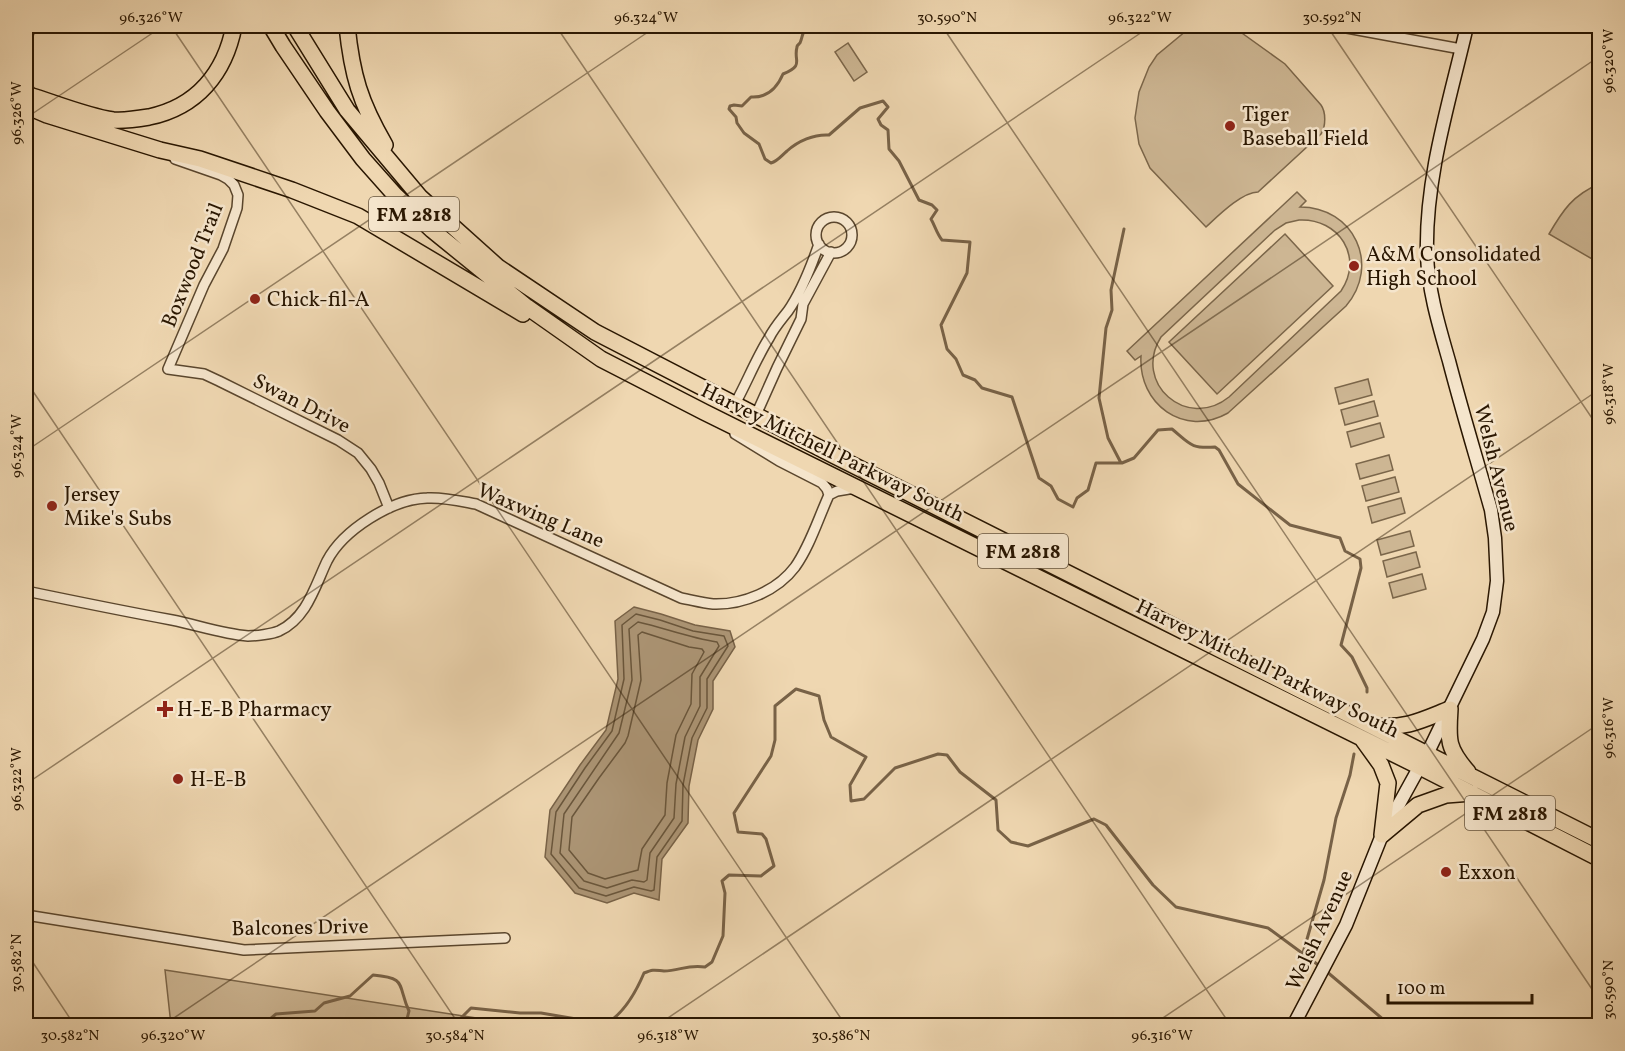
<svg xmlns="http://www.w3.org/2000/svg" width="1625" height="1051" font-family="Vollkorn,serif">
<style>
.green{fill:#cdb693;stroke:#7b664a;stroke-width:1.5;fill-rule:evenodd}
.water{fill:#ac9575;stroke:#786247;stroke-width:1.5}
.lines{fill:none;stroke-linecap:round;stroke-linejoin:round}
.shore{stroke:#6a563b;stroke-width:1.5}
.stream{stroke:#786247;stroke-width:3}
.minor-casing{stroke:#5a462d;stroke-width:12}
.secondary-casing{stroke:#291601;stroke-width:15}
.primary-casing{stroke:#291601;stroke-width:16}
.trunk-casing{stroke:#291601;stroke-width:18}
.minor{stroke:#f5e5cc;stroke-width:9}
.secondary{stroke:#f5e5cc;stroke-width:12}
.primary{stroke:#efd7b1;stroke-width:14}
.trunk{stroke:#efd7b1;stroke-width:15}
.ticks{fill:none;stroke:#291601;stroke-width:1.5;stroke-opacity:0.45}
.poi-dot{fill:#8f2418;stroke:#f5e5cc;stroke-width:2}
.labels{text-anchor:middle;stroke-width:5;stroke-linejoin:round;paint-order:stroke}
.shield{fill:#f5e5cc;stroke:#66543e;stroke-width:1.5}
.shield-label{font-size:20px;font-weight:bold;fill:#291601}
.poi-label{font-size:21px;fill:#291601;stroke:#f5e5cc;text-anchor:start}
.street-label{font-size:21px;fill:#291601;stroke:#f5e5cc}
.neatline{fill:none;stroke:#291601;stroke-width:2}
.ticks-label{font-size:15px;text-anchor:middle;fill:#291601}
</style>
<rect width="100%" height="100%" fill="#efd7b1"/>
<filter id="stains"><feTurbulence type="fractalNoise" baseFrequency=".00333" numOctaves="4"/><feColorMatrix values="0 0 0 0 .2 0 0 0 0 .09 0 0 0 0 .02 0 0 0 .5 -.17"/></filter>
<radialGradient id="worn" r=".72"><stop offset=".6" stop-color="#630" stop-opacity="0"/><stop offset="1" stop-color="#630" stop-opacity=".3"/></radialGradient>
<!-- green -->
<path class="green" d="M1192,26H1232L1285,64L1321,105C1326,112 1326,126 1321,134L1258,192C1242,192 1218,216 1206,227L1150,168L1139,144L1135,118L1139,92L1149,67L1157,55Z
M848,43L867,72L854,81L835,52Z
M1599,184V263L1549,234C1563,210 1573,195 1599,184Z
M1297,192L1306,201L1300,207C1354,207 1381,265 1346,306L1228,413C1184,438 1138,404 1141,356L1135,360L1127,351ZM1299,220C1339,218 1364,257 1341,291L1229,397C1187,431 1132,383 1161,337L1275,230L1286,223Z
M1285,234L1333,286L1217,394L1169,342Z
M1368,379L1372,395L1339,404L1335,388Z
M1374,401L1378,416L1345,425L1341,410Z
M1380,423L1384,437L1351,447L1347,432Z
M1389,455L1393,470L1360,479L1356,464Z
M1395,477L1399,492L1366,501L1362,486Z
M1401,498L1405,513L1372,523L1368,507Z
M1410,531L1414,546L1381,555L1377,540Z
M1416,552L1420,567L1387,577L1383,561Z
M1422,574L1426,589L1393,598L1389,583Z
M165,970L522,1025H171Z"/>
<!-- water -->
<path class="water" d="M634,607L661,614L695,625L730,631L735,647L713,681V709L698,740L689,786L688,823L662,859L659,900L634,893L607,903L575,893L545,857L550,810L580,765L606,730L618,679L615,621Z"/>
<g class="lines">
<!-- shore -->
<path class="shore" d="M636,614L660,620L693,631L724,636L728,646L707,679V708L692,738L683,785L682,821L657,857L654,890L651,891L634,887L606,896L579,888L551,854L556,812L585,768L612,731L624,679L622,625Z
M638,622C665,628 689,638 717,642L719,646L700,677V706L685,737L676,784L674,818L650,853L647,880L644,882L632,880L607,888L584,881L560,853L564,814L619,733L632,680L629,629Z
M642,632L689,647L702,649L704,652L692,674L691,704L676,735L667,783L665,815L642,849L638,870L605,879L588,873L569,850L572,817L599,778L625,743L628,736L641,680L638,635Z"/>
<!-- stream -->
<path class="stream" d="M808,26C802,31 803,36 800,43C799,44 797,45 797,47C793,61 805,65 783,74C777,88 767,98 751,97L742,106L734,105L730,106L729,109L736,117L737,123L744,133L759,144L765,159L771,163C778,161 781,156 787,151C798,141 814,134 829,135L860,108L883,101L888,107L878,119L881,125L888,130L889,149L899,161L919,200L932,205L937,210L931,219C935,226 937,234 942,240L970,242L967,273L941,325L947,349L956,359L963,375L975,380L982,388L1012,397L1039,478L1051,486L1058,499L1073,507L1077,498L1088,490L1096,463H1122L1134,458L1158,430L1172,429C1190,444 1191,449 1215,447L1219,450L1238,484L1290,525L1340,538L1345,551L1360,559L1361,568L1341,645L1352,657L1367,688V692
M1121,463L1108,438L1099,398L1106,328L1112,310L1111,290L1124,229
M1303,953L1324,880L1336,818L1350,775L1354,754
M1326,971L1391,1026
M264,1026V1024L276,1014L315,1011L324,1003L350,996L373,975C408,978 397,985 409,1011L406,1023L383,1026
M453,1026L471,1008L520,1013H541L606,1024C624,1013 636,992 644,973C654,969 654,970 664,971C679,971 688,964 705,967L712,962L723,936L725,893L722,881L729,875L761,876L774,866L766,839L762,834L738,832L734,813L771,756L775,740V706L796,689L819,696L824,720L831,737L866,757L850,785L851,801L864,799L895,768L938,754L947,755L960,772L996,800L998,830L1011,842L1028,846L1094,819L1106,825L1153,885L1176,907L1268,928L1321,967"/>
<defs>
<path id="minor" d="M1336,26L1461,49
M175,159L221,175L228,179L234,185L238,195L237,208L223,249L204,285L168,369L204,374L219,381L338,440L358,453L371,469L379,483L389,508
M816 235a18 18 0 1 1 36 0a18 18 0 1 1-36 0Z
M735,404C747,382 756,359 769,338C774,328 781,320 788,311C802,291 811,267 819,244
M756,415L777,368L801,319L803,304L831,252
M735,434L779,461L822,483L827,489L829,495
M829,495L837,491L855,488
M26,591C74,601 123,611 172,620C197,625 223,634 248,636C256,636 272,634 279,631C307,618 315,586 327,561C343,530 392,499 427,498C444,497 460,501 476,504L681,598C692,600 702,603 713,604C743,605 777,591 795,567C810,546 818,519 829,495
M26,915L244,950L505,938"/>
<path id="secondary" d="M1293,1026L1346,925L1382,835L1431,746L1483,639L1493,612L1497,581L1495,538L1491,510C1477,460 1462,411 1449,361C1439,326 1428,290 1427,254C1425,177 1450,100 1467,26"/>
<path id="primary" d="M26,35L28,26"/>
<path id="trunk" d="M271,26L283,46L327,111L363,159L395,195L432,230L527,307L601,359L704,412L1420,767L1600,859
M295,26L347,110L420,197L498,267L595,332L833,455L1600,841
M347,26C352,75 360,102 385,145
M26,91L29,95C55,103 86,116 113,120C125,121 137,119 149,117C197,107 225,73 234,26
M26,106L47,115L160,150L200,159L292,190L358,216L523,314
M1375,726C1406,729 1422,720 1450,709C1448,740 1447,748 1468,772
M1363,740L1381,765L1388,783L1382,835
M1382,835L1418,805L1446,795L1472,793"/>
</defs>
<!-- minor casing -->
<use href="#minor" class="minor-casing"/>
<!-- secondary casing -->
<use href="#secondary" class="secondary-casing"/>
<!-- primary casing -->
<use href="#primary" class="primary-casing"/>
<!-- trunk casing -->
<use href="#trunk" class="trunk-casing"/>
<!-- minor -->
<use href="#minor" class="minor"/>
<!-- secondary -->
<use href="#secondary" class="secondary"/>
<!-- primary -->
<use href="#primary" class="primary"/>
<!-- trunk -->
<use href="#trunk" class="trunk"/>
</g>
<!-- ticks -->
<path class="ticks" d="M171,26L846,1026M556,26L1231,1026M942,26L1600,1001M1327,26L1600,430M26,118L163,26M26,381L460,1026M26,451L657,26M26,784L1151,26M26,952L75,1026M162,1026L1600,56M656,1026L1600,389M1151,1026L1600,723"/>
<!-- markers -->
<g class="poi-dot">
<circle cx="1230" cy="126" r="6"/>
<circle cx="1354" cy="266" r="6"/>
<circle cx="255" cy="299" r="6"/>
<circle cx="52" cy="506" r="6"/>
<path d="M162 700h6v6h6v6h-6v6h-6v-6h-6v-6h6z"/>
<circle cx="178" cy="779" r="6"/>
<circle cx="1446" cy="872" r="6"/>
</g>
<g class="labels">
<!-- shield labels -->
<g class="shield">
<rect x="369" y="197" width="90" height="34" rx="4.5"/>
<rect x="978" y="534" width="90" height="34" rx="4.5"/>
<rect x="1465" y="796" width="90" height="34" rx="4.5"/>
</g>
<g class="shield-label">
<text x="414" y="221">FM 2818</text>
<text x="1023" y="558">FM 2818</text>
<text x="1510" y="820">FM 2818</text>
</g>
<!-- poi labels -->
<g class="poi-label">
<text x="1242" y="121">Tiger<tspan x="1242" dy="24">Baseball Field</tspan></text>
<text x="1366" y="261">A&amp;M Consolidated<tspan x="1366" dy="24">High School</tspan></text>
<text x="267" y="306">Chick-fil-A</text>
<text x="64" y="501">Jersey<tspan x="64" dy="24">Mike's Subs</tspan></text>
<text x="177" y="716">H-E-B Pharmacy</text>
<text x="190" y="786">H-E-B</text>
<text x="1458" y="879">Exxon</text>
</g>
<!-- street labels -->
<g class="street-label">
<text transform="translate(192 265) rotate(-68)" y="7">Boxwood Trail</text>
<text transform="translate(302 403) rotate(27)" y="7">Swan Drive</text>
<text transform="translate(833 452) rotate(26)" y="7">Harvey Mitchell Parkway South</text>
<text transform="translate(1497 468) rotate(76)" y="7">Welsh Avenue</text>
<text transform="translate(541 515) rotate(23)" y="7">Waxwing Lane</text>
<text transform="translate(1268 668) rotate(26)" y="7">Harvey Mitchell Parkway South</text>
<text transform="translate(300 927) rotate(-1)" y="7">Balcones Drive</text>
<text transform="translate(1319 930) rotate(-65)" y="7">Welsh Avenue</text>
</g>
</g>
<!-- margin -->
<rect width="1625" height="1051" fill="none" stroke="#efd7b1" stroke-width="66"/>
<!-- scale -->
<path d="M1388 994v9h144v-9" fill="none" stroke="#291601" stroke-width="3"/>
<text x="1397" y="994" font-size="18" fill="#291601" stroke="#f5e5cc" stroke-width="4.5" paint-order="stroke">100 m</text>
<rect x="33" y="33" width="1559" height="985" class="neatline"/>
<g class="ticks-label">
<text x="151" y="22">96.326°W</text>
<text x="646" y="22">96.324°W</text>
<text x="947" y="22">30.590°N</text>
<text x="1140" y="22">96.322°W</text>
<text x="1332" y="22">30.592°N</text>
<text transform="translate(1608 61) rotate(-90)" y="5">96.320°W</text>
<text transform="translate(16 113) rotate(-90)" y="5">96.326°W</text>
<text transform="translate(1608 394) rotate(-90)" y="5">96.318°W</text>
<text transform="translate(16 446) rotate(-90)" y="5">96.324°W</text>
<text transform="translate(1608 728) rotate(-90)" y="5">96.316°W</text>
<text transform="translate(16 779) rotate(-90)" y="5">96.322°W</text>
<text transform="translate(16 963) rotate(-90)" y="5">30.582°N</text>
<text transform="translate(1608 990) rotate(-90)" y="5">30.590°N</text>
<text x="70" y="1040">30.582°N</text>
<text x="173" y="1040">96.320°W</text>
<text x="455" y="1040">30.584°N</text>
<text x="668" y="1040">96.318°W</text>
<text x="841" y="1040">30.586°N</text>
<text x="1162" y="1040">96.316°W</text>
</g>
<rect width="100%" height="100%" filter="url(#stains)"/>
<rect width="100%" height="100%" fill="url(#worn)"/>
</svg>
